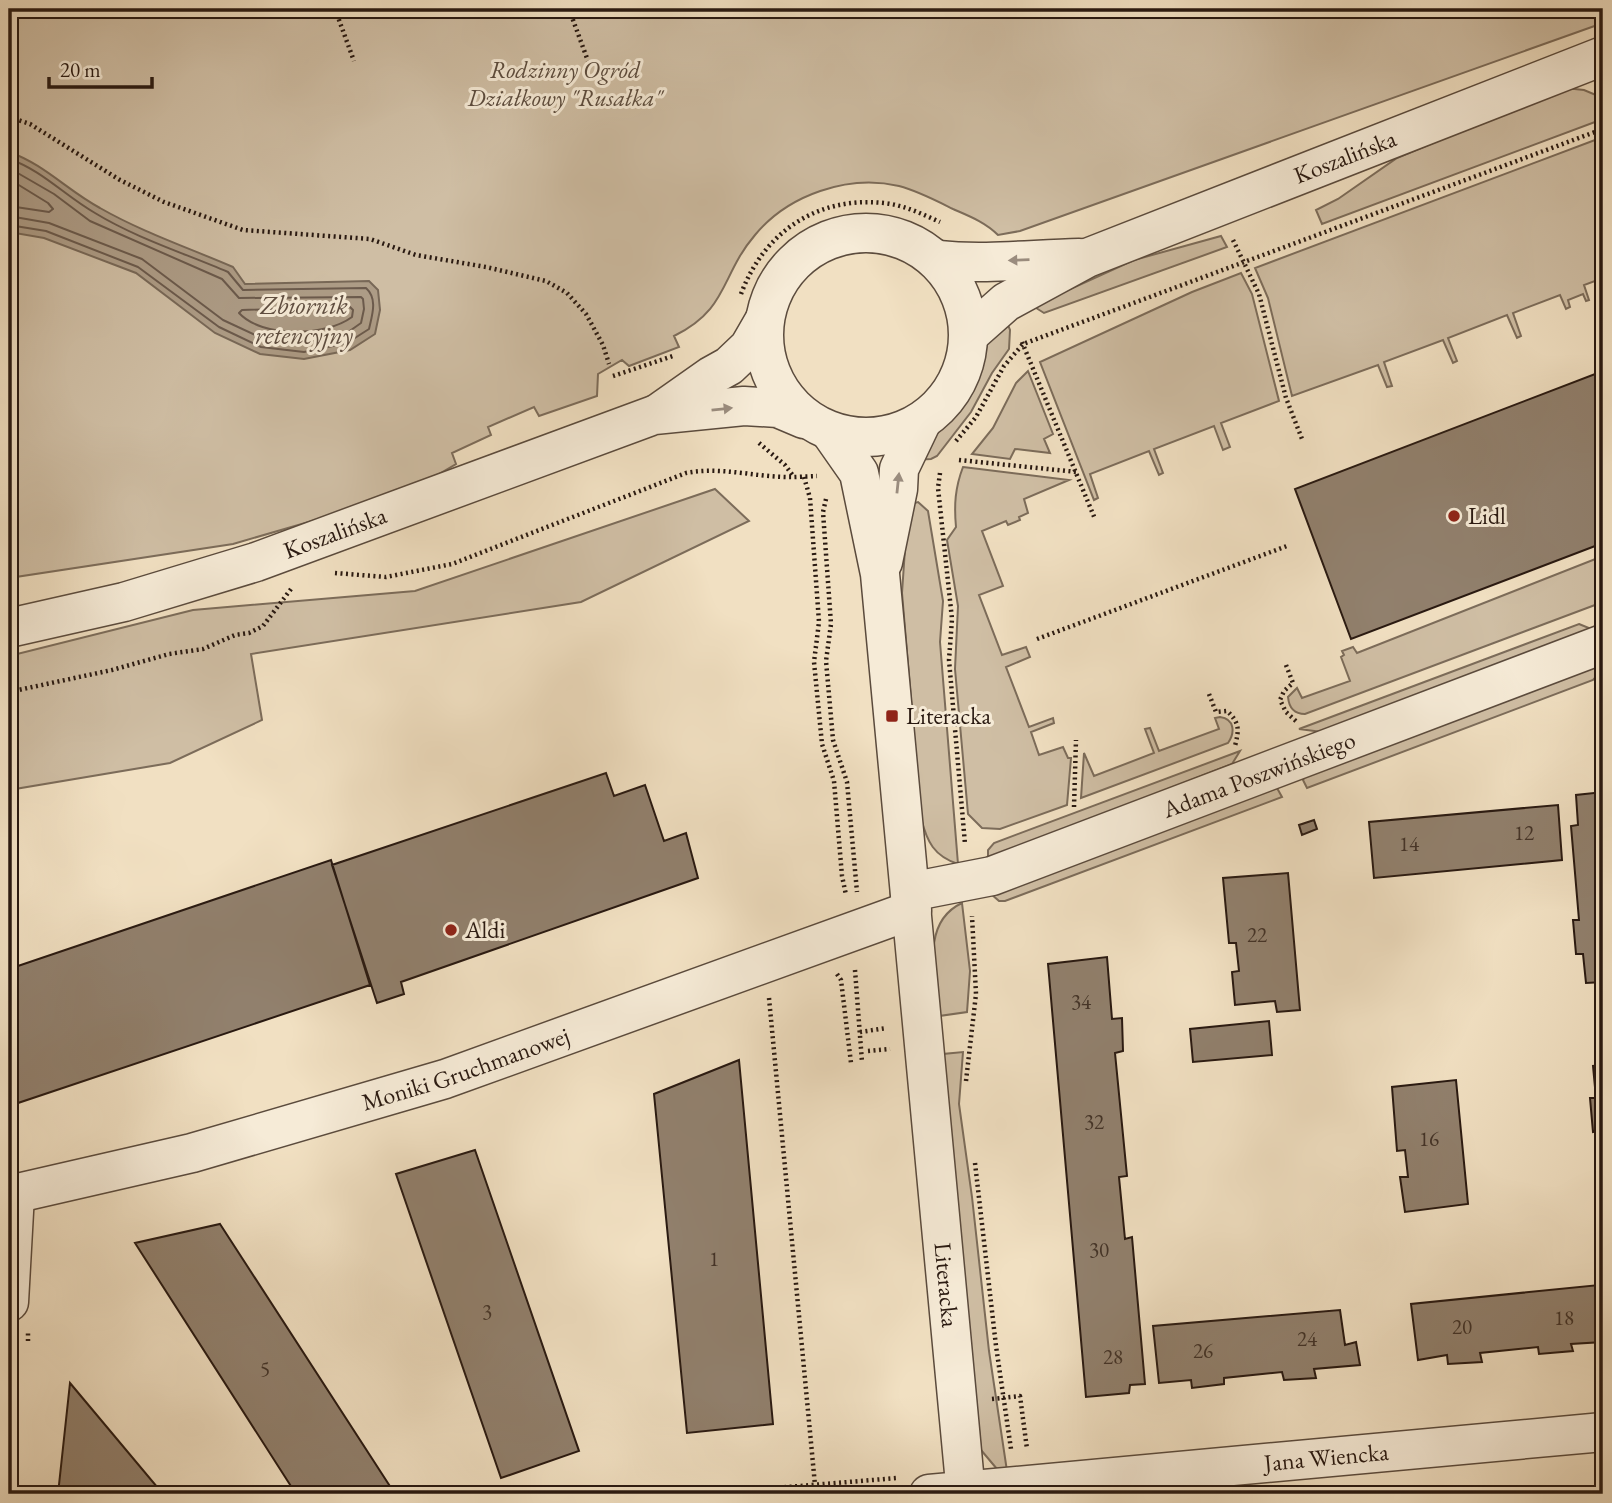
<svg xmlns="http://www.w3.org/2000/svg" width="1612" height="1503" font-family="'EB Garamond',serif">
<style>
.green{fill:#cfbea4;stroke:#7c6c5a;stroke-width:2}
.water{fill:#ad9c86;stroke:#786857;stroke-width:2}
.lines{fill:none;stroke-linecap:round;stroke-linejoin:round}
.shore{stroke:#6b5a4c;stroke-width:2}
.building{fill:#91806d;stroke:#291911;stroke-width:2}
.minor-casing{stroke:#5b4b3d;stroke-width:41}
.tertiary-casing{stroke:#5b4b3d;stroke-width:41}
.path{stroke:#291911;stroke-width:4.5;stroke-dasharray:2 3.5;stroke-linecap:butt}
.minor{stroke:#f6ebd7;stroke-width:38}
.tertiary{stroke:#f6ebd7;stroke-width:38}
.oneway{fill:#9a8c7e}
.poi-dot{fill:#8f2418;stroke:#f6ebd7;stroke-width:2.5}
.labels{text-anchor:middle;stroke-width:6;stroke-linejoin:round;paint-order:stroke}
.number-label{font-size:21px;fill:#433328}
.park-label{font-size:24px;font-style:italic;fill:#5b4b3d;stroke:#f6ebd7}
.street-label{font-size:24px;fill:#291911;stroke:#f6ebd7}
.poi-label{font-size:24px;fill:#291911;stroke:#f6ebd7;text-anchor:start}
.water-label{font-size:26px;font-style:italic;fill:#5e4d40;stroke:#f6ebd7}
</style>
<rect width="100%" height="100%" fill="#f1e0c2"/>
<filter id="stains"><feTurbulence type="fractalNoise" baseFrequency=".00286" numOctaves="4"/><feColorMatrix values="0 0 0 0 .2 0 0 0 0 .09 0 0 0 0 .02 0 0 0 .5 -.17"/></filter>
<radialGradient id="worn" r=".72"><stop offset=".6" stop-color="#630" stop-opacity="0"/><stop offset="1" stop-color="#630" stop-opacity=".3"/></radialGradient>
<!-- green -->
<path class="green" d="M9,9H1603V23L1020,231L998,235C985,222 969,216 953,209C935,200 918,191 899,186C848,174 788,195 755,235C720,276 729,309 674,336L679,347L629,366L622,360L598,374L597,396L539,416L534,407L488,427L491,435L452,453L456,464L405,494L233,544L9,578Z
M1565,88L1584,90L1603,98V119L1322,224L1316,210L1338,199L1397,158Z
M1603,137V278L1584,285L1589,300L1586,301L1583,294L1568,300L1570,307L1566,309L1560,295L1513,313L1521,336L1517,338L1507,315L1448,338L1457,361L1453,363L1443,340L1384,362L1392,386L1387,387L1378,365L1292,396L1268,298L1255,268Z
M1221,236L1227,247L1044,313L1033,306L1134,260Z
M1241,273L1252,294L1279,401L1221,423L1230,447L1223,450L1214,426L1154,449L1163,473L1159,475L1149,451L1090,474L1098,498L1094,500L1040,362L1192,292Z
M1006,320L1010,330L1009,349L992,373L971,412L937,456L931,459L915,460L933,431L964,398L975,378L987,341Z
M1028,371L1053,434L1044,439L1050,453L1015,449L1010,459L972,454L993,428L1016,383Z
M963,467L1069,480L1024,499L1028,513L1019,517L1020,520L1008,525L1006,521L982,531L1003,586L979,595L1002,655L1026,647L1030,657L1006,667L1029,727L1053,718L1054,723L1031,732L1039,755L1063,747L1068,758H1071L1067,805L1000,829L982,828L968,814L955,669L958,606L947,540L956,527C954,505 955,488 963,467Z
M715,489L749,521L581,602L251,654L262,720L170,763L9,790V656L193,610L415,591Z
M918,502L928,511L943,601L940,642L958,864C934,856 927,842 921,818L902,593L908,505Z
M1603,556V602L1305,714C1294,714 1289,708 1288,697L1297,688L1302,698L1350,681L1341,657L1344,655L1342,651L1353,647L1357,653Z
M1579,624L1589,628L1592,633L1322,732L1299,729Z
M1603,662L1602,670L1593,680L1307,788L1303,780L1307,773Z
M1220,717C1235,719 1235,733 1228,743L1081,798L1084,753L1094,776L1154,753L1145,729L1150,728L1159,751L1219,729L1215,718Z
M1240,751L1232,764L988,860V850L994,843Z
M1277,788L1282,797L1005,901H999L990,893Z
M962,903L970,971L967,1012L939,1016C936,979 919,923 962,903Z
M963,1052L959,1104L972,1197L989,1351L1007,1471L997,1469L981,1450L943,1054Z"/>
<!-- water -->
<path class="water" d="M9,152C44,164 68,191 100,208C142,232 189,248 233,267L245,284L369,281L378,290L380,310L375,334L350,350L304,359L260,354L215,333L136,273L44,238L9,232Z"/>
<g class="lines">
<!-- shore -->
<path class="shore" d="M9,159C42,170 65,196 95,213C136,238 184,253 228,272L243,290L366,288C378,299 372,315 369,329L347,343L304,352L261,347L219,327L138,267L46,231L9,225
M9,168L54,194L90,221L222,279L239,298L361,297L363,299L364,309L361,323L344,335L304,343L264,339L223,320L142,259L49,223L9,216
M9,179L48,203L53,209L49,212L9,206
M350,307L353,310L352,317C325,337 262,338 239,313L242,310Z"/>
</g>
<!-- building -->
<path class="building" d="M1603,371V543L1351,639L1295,489Z
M606,773L614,796L645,785L664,841L686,833L698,878L401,982L404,994L377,1003L332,865Z
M1603,792V982L1586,983L1583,954H1576L1573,920H1579L1571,826L1578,825L1576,795Z
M1558,805L1562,860L1374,878L1369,822Z
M1314,820L1317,829L1302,835L1299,825Z
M331,860L370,985L9,1106V969Z
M1288,873L1300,1010L1277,1012L1275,1001L1235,1005L1232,972L1239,971L1236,943H1229L1223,878Z
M1107,957L1112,1019L1122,1018L1123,1051L1115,1053L1127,1176L1119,1177L1125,1239L1132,1237L1145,1384L1130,1385L1129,1393L1086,1397L1048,964Z
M1269,1021L1272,1055L1193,1062L1190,1029Z
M739,1060L773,1424L687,1433L654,1094Z
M1603,1065V1179L1598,1131L1593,1132L1590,1098H1596L1593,1066Z
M1456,1080L1468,1204L1405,1212L1400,1177H1408L1405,1150L1397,1151L1392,1087Z
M475,1150L579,1451L501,1478L396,1174Z
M1598,1191H1603V1224H1601Z
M220,1224L395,1494H296L135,1243Z
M1599,1285L1603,1342L1571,1344L1573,1351L1539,1354L1538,1347L1480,1353L1482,1362L1448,1364L1447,1355L1418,1360L1411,1304Z
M1340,1310L1345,1345L1356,1342L1360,1365L1314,1369L1316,1378L1284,1380L1282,1372L1224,1378V1384L1192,1388L1191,1380L1159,1383L1153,1326Z
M70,1383L163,1494H58Z"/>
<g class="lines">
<defs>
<g id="minor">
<path id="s1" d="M910,892L992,876L1603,644"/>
<path id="s2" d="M9,1195L192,1153L445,1079L912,910"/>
<path d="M9,1302L15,1194"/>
<path id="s3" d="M929,1494L1603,1432"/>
</g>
<g id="tertiary">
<circle cx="866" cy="335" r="102"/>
<path d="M938,260C985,265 1032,259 1079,258"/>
<path id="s4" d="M971,333L1006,302L1087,258L1603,56"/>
<path d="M657,414L711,376L729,366L749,347L764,321"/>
<path id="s5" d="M831,433L859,473L880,574L966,1494"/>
<path d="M883,562L898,489L899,469L922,421"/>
<path id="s6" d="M9,628L124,602L256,562L654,415L744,406L778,408L804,419"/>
</g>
</defs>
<!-- minor casing -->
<use href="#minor" class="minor-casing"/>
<!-- tertiary casing -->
<use href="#tertiary" class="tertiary-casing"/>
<!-- path -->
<path class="path" d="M335,9L354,61
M569,9L588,61
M9,117L30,124L120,180L164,202L243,230L370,239L416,255L486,267L546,281L567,293L586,314L603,345L609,364
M1233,240L1259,294L1286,398L1302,439
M741,294C764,232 817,196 884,203C904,205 922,214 940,222
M1022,342L1095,519
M613,376L673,356
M956,441L976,417L1004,366L1023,344L1603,129
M759,443L785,465L794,477L817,476
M959,460L1077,472
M940,473L938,488L952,619L949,660L965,844
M804,477L810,498L819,622L814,662L822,744L834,781L842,876L846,895
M826,499L823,512L831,624L826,661L833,740L847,782L857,892
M335,573L386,577L452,564L686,473C722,466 758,478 794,477
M1037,639L1287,546
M1286,665L1293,683L1284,691L1280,700L1286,712L1298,723
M9,692L112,670L169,654L203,649L235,635L249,633L263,626L291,589
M1209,694L1216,712L1227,711C1240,723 1239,730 1235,746
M1074,807L1076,740
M855,970L862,1062
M837,974L841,980L851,1063
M769,998L815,1485
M860,1032L887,1028
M868,1051L890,1049
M966,1081L976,994L972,916
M975,1163L996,1346L1011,1449
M28,1341V1330
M992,1399L1020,1396L1027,1449
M702,1494L897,1478"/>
<!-- minor -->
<use href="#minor" class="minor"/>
<!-- tertiary -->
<use href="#tertiary" class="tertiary"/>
</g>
<!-- one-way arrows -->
<defs><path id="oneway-solid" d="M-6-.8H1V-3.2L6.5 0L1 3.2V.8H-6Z" transform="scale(1.75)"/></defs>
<g class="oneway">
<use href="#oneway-solid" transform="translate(1019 260) rotate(178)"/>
<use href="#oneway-solid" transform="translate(722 409) rotate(-6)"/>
<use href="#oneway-solid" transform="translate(898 483) rotate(-84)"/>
</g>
<!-- markers -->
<g class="poi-dot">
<circle cx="1454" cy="516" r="7"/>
<rect x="885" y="709" width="14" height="14" rx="3.5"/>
<circle cx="451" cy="930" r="7"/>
</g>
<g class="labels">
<!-- number labels -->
<g class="number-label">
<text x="1524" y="840">12</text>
<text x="1409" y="851">14</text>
<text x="1257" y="942">22</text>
<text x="1081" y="1009">34</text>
<text x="1094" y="1129">32</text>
<text x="1429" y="1146">16</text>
<text x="1099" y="1257">30</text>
<text x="714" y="1266">1</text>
<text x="487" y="1319">3</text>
<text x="1564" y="1325">18</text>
<text x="1462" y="1334">20</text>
<text x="1307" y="1346">24</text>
<text x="1203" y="1358">26</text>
<text x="1113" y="1364">28</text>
<text x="265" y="1376">5</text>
</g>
<!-- park labels -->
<g class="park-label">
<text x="565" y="78">Rodzinny Ogród<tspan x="565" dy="28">Działkowy "Rusałka"</tspan></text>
</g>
<!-- street labels -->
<g class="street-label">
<text dy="8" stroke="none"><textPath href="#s4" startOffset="416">Koszalińska</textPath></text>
<text dy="8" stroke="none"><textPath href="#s6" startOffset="340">Koszalińska</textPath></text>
<text dy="8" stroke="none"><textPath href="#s1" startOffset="369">Adama Poszwińskiego</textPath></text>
<text dy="8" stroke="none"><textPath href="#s2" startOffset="474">Moniki Gruchmanowej</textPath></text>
<text dy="8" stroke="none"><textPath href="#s5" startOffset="866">Literacka</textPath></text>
<text dy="8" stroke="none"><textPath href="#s3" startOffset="399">Jana Wiencka</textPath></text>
</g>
<!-- poi labels -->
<g class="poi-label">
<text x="1468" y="524">Lidl</text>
<text x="906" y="724">Literacka</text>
<text x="465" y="938">Aldi</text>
</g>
<!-- water labels -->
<g class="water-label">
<text x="304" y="314">Zbiornik<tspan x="304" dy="30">retencyjny</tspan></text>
</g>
</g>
<!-- margin -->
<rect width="1612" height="1503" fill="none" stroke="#f1e0c2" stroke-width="35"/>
<rect x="10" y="10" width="1591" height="1482" fill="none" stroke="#291911" stroke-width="3.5"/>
<rect x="18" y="18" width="1577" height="1468" fill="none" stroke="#291911" stroke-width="2"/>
<!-- scale -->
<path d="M49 77v10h103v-10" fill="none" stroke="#291911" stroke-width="3.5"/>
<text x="60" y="77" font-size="21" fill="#291911" stroke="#f6ebd7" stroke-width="5" paint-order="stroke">20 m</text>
<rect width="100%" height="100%" filter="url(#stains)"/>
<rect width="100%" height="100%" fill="url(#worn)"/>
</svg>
